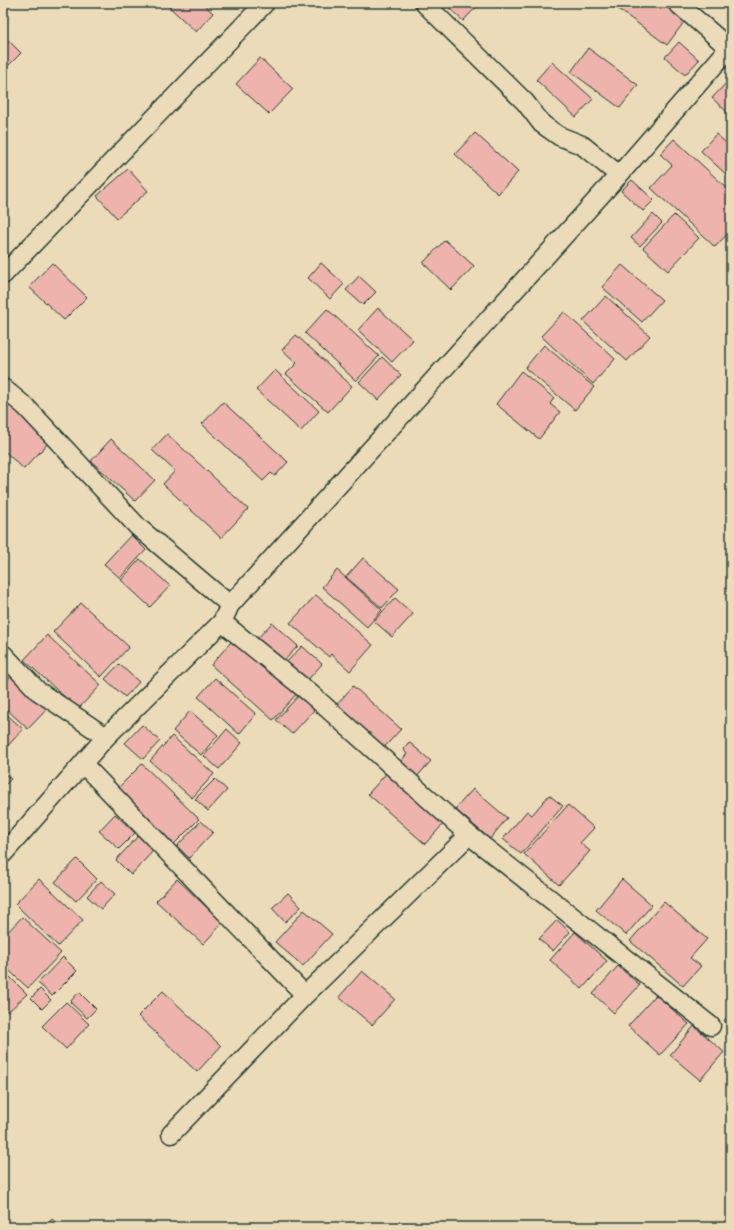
<svg xmlns="http://www.w3.org/2000/svg" width="734" height="1230" font-family="Sriracha,sans-serif">
<style>
.building{fill:#eeb3ac;stroke:#1f3d34}
.lines{fill:none;stroke-linecap:round;stroke-linejoin:round}
.street-casing{stroke:#1f3d34;stroke-width:21}
.street{stroke:#ecdbb8;stroke-width:18}
</style>
<rect width="100%" height="100%" fill="#ecdbb8"/>
<filter id="ink" filterUnits="userSpaceOnUse"><feTurbulence type="fractalNoise" baseFrequency=".025" numOctaves="2"/><feDisplacementMap in="SourceGraphic" scale="8" xChannelSelector="R" yChannelSelector="G"/><feConvolveMatrix kernelMatrix="1 2 1 2 8 2 1 2 1" color-interpolation-filters="sRGB"/></filter>
<g filter="url(#ink)">
<!-- building -->
<path class="building" d="M165,3H202L213,13L196,32Z
M444,3H480L463,21Z
M610,3H667L687,18L667,45Z
M3,35L21,53L3,71Z
M679,42L699,60L685,75L665,57Z
M588,48L638,85L620,108L571,72Z
M260,58L293,89L269,114L236,84Z
M552,62L593,99L576,117L536,80Z
M731,78V116L712,98Z
M475,133L518,172L498,194L455,154Z
M716,134L731,147V179L701,151Z
M674,139L731,192V230L715,247L651,188L672,165L660,154Z
M128,169L148,191L117,218L97,196Z
M632,180L654,200L643,211L621,191Z
M653,214L662,223L640,246L631,238Z
M674,215L699,238L668,271L643,248Z
M445,240L474,266L451,290L423,263Z
M52,263L87,297L64,320L29,287Z
M321,263L344,284L330,299L308,278Z
M622,265L662,300L642,322L602,287Z
M359,276L376,292L363,305L346,290Z
M606,296L650,336L627,361L583,321Z
M378,308L413,340L392,362L358,330Z
M327,309L379,356L356,381L305,333Z
M564,312L615,359L593,384L541,336Z
M296,335L352,386L328,412L286,374L297,363L282,350Z
M544,345L594,387L575,410L525,368Z
M382,357L401,375L378,400L359,382Z
M275,370L319,411L301,431L256,390Z
M521,371L554,398L550,404L560,412L539,439L496,404Z
M3,395L52,439L24,469L3,450Z
M223,402L288,462L275,476L271,473L263,481L202,424Z
M167,434L248,509L221,538L163,484L175,471L152,450Z
M111,439L155,480L135,501L91,461Z
M131,535L146,550L120,578L104,564Z
M363,558L399,589L382,608L346,577Z
M140,559L170,586L150,607L121,580Z
M337,570L382,610L367,627L322,587Z
M3,579L7,583L3,587Z
M316,595L373,645L350,671L331,654L329,657L290,623Z
M395,598L413,614L392,637L374,621Z
M81,603L129,647L101,677L53,632Z
M272,623L298,646L280,665L254,642Z
M47,635L101,685L78,709L24,660Z
M237,635L300,690L273,720L211,665Z
M302,646L322,664L305,683L284,665Z
M119,664L139,682L125,697L105,679Z
M11,676L47,709L28,729L3,706V685Z
M215,678L256,714L239,734L198,697Z
M353,686L401,729L379,753L331,711Z
M301,693L317,707L292,734L276,720Z
M3,711L23,729L5,749L3,748Z
M190,711L218,735L201,755L173,731Z
M142,725L160,741L143,759L125,743Z
M227,729L242,743L219,769L204,756Z
M172,736L214,774L192,798L150,761Z
M409,742L431,761L414,780L397,765L407,754L403,749Z
M142,764L199,819L174,844L117,789Z
M390,769L447,820L425,844L368,794Z
M3,772L11,779L3,787Z
M215,779L227,790L208,811L195,799Z
M473,789L507,818L490,839L455,809Z
M549,795L563,806L521,854L503,839L527,811L532,815Z
M568,805L594,828L580,843L590,851L559,885L524,854Z
M115,814L135,833L119,849L99,831Z
M201,821L213,832L189,858L177,846Z
M138,836L153,851L131,875L116,860Z
M77,859L97,879L76,901L55,882Z
M39,879L83,920L58,946L15,904Z
M177,879L223,923L203,944L156,901Z
M622,879L652,905L626,935L596,910Z
M101,881L115,894L101,909L87,896Z
M288,893L301,907L285,922L272,908Z
M664,902L707,939L690,958L701,966L683,986L630,941Z
M304,910L332,934L303,966L275,942Z
M22,917L61,953L28,988L3,965V937Z
M557,920L570,932L553,951L539,939Z
M575,932L607,961L582,989L550,960Z
M63,957L77,971L52,996L38,983Z
M618,966L640,985L614,1013L593,994Z
M3,970L27,994L8,1012L3,1007Z
M362,971L395,999L372,1025L339,997Z
M40,989L51,1000L42,1009L31,998Z
M163,991L221,1046L197,1072L138,1016Z
M79,992L96,1009L87,1018L70,1002Z
M656,995L689,1024L660,1055L628,1026Z
M66,1002L89,1024L66,1049L42,1026Z
M731,1011V1025L724,1021Z
M694,1026L724,1052L700,1080L670,1055Z
M52,1219L61,1227H45Z"/>
<g class="lines">
<defs>
<path id="street" d="M424,3L525,102L542,124L559,136L582,145L619,175
M677,3L729,48
M3,275L265,3
M3,388L26,407L138,527L230,605
M222,622L311,694L469,835L711,1026
M3,654L38,691L106,737
M83,764L305,995
M3,854L106,737L222,622L230,605L619,175L731,46
M171,1134L305,995L469,835"/>
</defs>
<!-- street casing -->
<use href="#street" class="street-casing"/>
<!-- street -->
<use href="#street" class="street"/>
</g>
</g>
<!-- margin -->
<rect width="734" height="1230" fill="none" stroke="#ecdbb8" stroke-width="16"/>
<rect x="8" y="8" width="718" height="1214" fill="none" stroke="#1f3d34" stroke-width="1.5" filter="url(#ink)"/>
</svg>
